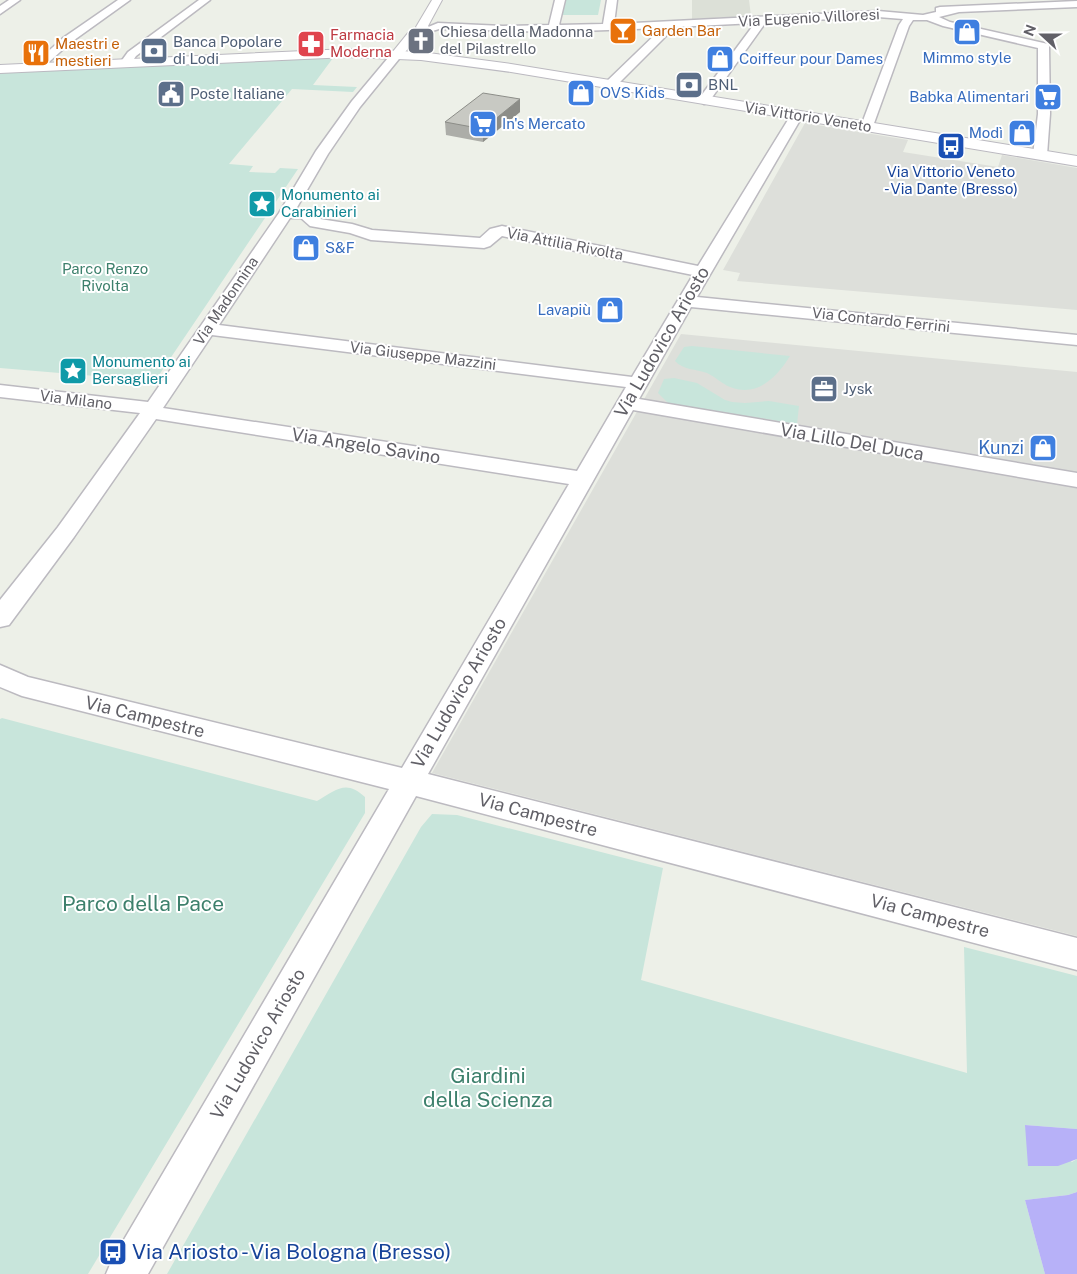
<svg xmlns="http://www.w3.org/2000/svg" width="1077" height="1274" font-family="'Public Sans',sans-serif">
<style>
.industrial{fill:#dddfda}
.education{fill:#dce0d7}
.green{fill:#c8e5db}
.water{fill:#b7b1f8}
.lines{fill:none;stroke-linecap:round;stroke-linejoin:round}
.minor-casing{stroke:#bcbac0;stroke-width:3}
.tertiary-casing{stroke:#bcbac0;stroke-width:2}
.secondary-casing{stroke:#bbb9c0;stroke-width:2}
.minor{fill:#fff;fill-rule:evenodd}
.tertiary{fill:#fff;fill-rule:evenodd}
.secondary{fill:#fff;fill-rule:evenodd}
.wall{fill:#acada8}
.shaded-wall{fill:#8c8d88}
.building{fill:#c8c9c3;stroke:#8c8d88}
.labels{text-anchor:middle;stroke-width:4;stroke-linejoin:round;paint-order:stroke}
.far-street-label{font-size:15px;fill:#616067;stroke:#fff}
.far-food-label{font-size:15px;fill:#c56008;stroke:#fff;text-anchor:start}
.far-worship-label{font-size:15px;fill:#5b616d;stroke:#fff;text-anchor:start}
.far-health-label{font-size:15px;fill:#be3a42;stroke:#fff;text-anchor:start}
.far-service-label{font-size:15px;fill:#4e5e75;stroke:#fff;text-anchor:start}
.far-shop-label{font-size:15px;fill:#366cbe;stroke:#fff;text-anchor:start}
.far-transit-label{font-size:15px;fill:#164399;stroke:#fff}
.far-culture-label{font-size:15px;fill:#0d838f;stroke:#fff;text-anchor:start}
.far-park-label{font-size:15px;fill:#3d806c;stroke:#fff}
.street-label{font-size:18px;fill:#616067;stroke:#fff}
.shop-label{font-size:18px;fill:#366cbe;stroke:#fff;text-anchor:end}
.near-park-label{font-size:21px;fill:#3d806c;stroke:#fff}
.near-transit-label{font-size:21px;fill:#164399;stroke:#fff;text-anchor:start}
</style>
<rect width="100%" height="100%" fill="#edf0e8"/>
<!-- industrial -->
<path class="industrial" d="M805,123L908,140L903,152L998,167L1002,155L1077,168V310L737,281L740,273L723,270Z
M681,334L1077,372V936L432,773Z"/>
<!-- education -->
<path class="education" d="M692,0H749L751,16L692,19Z"/>
<!-- green -->
<path class="green" d="M566,0H601L598,15H562Z
M333,58L313,85L357,87L353,92L292,89L229,164L253,166L249,172L275,173L280,168L298,169L155,381L0,368V72Z
M692,346L790,356C777,377 757,398 730,387C722,384 716,377 707,373C696,369 683,370 675,361L684,347Z
M674,378L697,383L725,400L732,402L745,403L769,401L799,406L797,424L668,403L658,393L664,379Z
M2,718L317,801C336,790 346,779 365,797V813L88,1274H0V719Z
M432,814L457,815L663,868L641,980L967,1073L964,947L1077,976V1129L1025,1125L1072,1162L1077,1159V1192L1068,1195L1025,1200L1045,1274H167L421,827Z"/>
<!-- water -->
<path class="water" d="M1025,1125L1077,1129V1159L1058,1166H1028Z
M1077,1192V1274H1045L1025,1200L1068,1195Z"/>
<g class="lines">
<defs>
<path id="minor" d="M9,0H20L0,14V6Z
M118,0H130L70,43L40,70H32L30,68L32,66L63,38Z
M199,0H210L136,56L130,65H122L120,63L128,52Z
M555,0H565L559,25L603,24L607,0H617L614,24L878,11L923,15L936,12V8L940,7L1077,1V7L959,12L939,17L950,22L1048,44L1049,46L1050,114L1047,155L1040,159L1033,155L1038,114V48L943,26L927,20H913L909,26L873,126L867,130L861,126L899,25L903,19L878,17L766,22L708,103L704,104L698,100L755,23L675,27L614,88L610,89L604,85L606,82L662,28L553,32L439,29L426,33L421,30L438,23L503,26L549,25Z
M397,51L403,54L360,107L328,154L296,209L310,211L320,219L352,224L372,230L480,238L490,229L502,226L698,266L791,115L797,111L803,115L697,297L1077,335V345L691,307L639,399L1077,473V487L633,410L428,774L1077,938V970L416,796L148,1274H106L112,1260L389,789L22,696L0,687V665L28,677L402,768L569,484L156,419L74,537L9,625L0,627V600L58,527L140,413L0,397V385L148,402L279,213L316,151L352,101L393,52ZM290,218H301L310,226L350,233L371,240L484,248L490,246L502,236L693,275L632,377L219,325ZM212,335L626,387L577,471L163,408Z"/>
<path id="tertiary" d="M432,0H442L428,26L432,30L416,39L401,57H393L391,54L408,33L418,29L416,27Z"/>
<path id="secondary" d="M349,49L421,52L511,64L1077,156V166L511,72L421,60L349,57L0,73V65Z"/>
</defs>
<!-- minor casing -->
<use href="#minor" class="minor-casing"/>
<!-- tertiary casing -->
<use href="#tertiary" class="tertiary-casing"/>
<!-- secondary casing -->
<use href="#secondary" class="secondary-casing"/>
<!-- minor -->
<use href="#minor" class="minor"/>
<!-- tertiary -->
<use href="#tertiary" class="tertiary"/>
<!-- secondary -->
<use href="#secondary" class="secondary"/>
</g>
<!-- wall -->
<path class="wall" d="M520,99V112L483,142L446,135L445,122Z"/>
<!-- shaded-wall -->
<path class="shaded-wall" d="M520,99V112L483,142V129Z"/>
<!-- building -->
<path class="building" d="M483,93L520,99L483,129L445,122Z"/>
<!-- icons -->
<defs>
<symbol id="bar-square" viewBox="-11 -11 22 22"><rect x="-9" y="-9" width="18" height="18" rx="4" fill="#e8710a" stroke="#fff"/><path d="M-6-5H6L.8 .8V4.5H3.5V6h-7V4.5H-.8V.8Z" fill="#fff"/></symbol>
<symbol id="shop-square" viewBox="-11 -11 22 22"><rect x="-9" y="-9" width="18" height="18" rx="4" fill="#3f7fe0" stroke="#fff"/><path d="M-5-2.5h2.3a2.7 3.5 0 0 1 5.4 0H5L5.5 6h-11ZM-1.5-2.5h3a1.5 2.3 0 0 0-3 0Z" fill="#fff"/></symbol>
<symbol id="church-square" viewBox="-11 -11 22 22"><rect x="-9" y="-9" width="18" height="18" rx="4" fill="#6b7280" stroke="#fff"/><path d="M-1.2-6h2.4v3.5h3.3v2.4h-3.3V6h-2.4V-.1h-3.3v-2.4h3.3Z" fill="#fff"/></symbol>
<symbol id="pharmacy-square" viewBox="-11 -11 22 22"><rect x="-9" y="-9" width="18" height="18" rx="4" fill="#e0444e" stroke="#fff"/><path d="M-2-6h4v4h4v4h-4v4h-4v-4h-4v-4h4Z" fill="#fff"/></symbol>
<symbol id="bank-square" viewBox="-11 -11 22 22"><rect x="-9" y="-9" width="18" height="18" rx="4" fill="#5c6f8a" stroke="#fff"/><path d="M-6-4H6V4H-6ZM0-2.3a2.3 2.3 0 1 0 0 4.6a2.3 2.3 0 1 0 0-4.6Z" fill="#fff"/></symbol>
<symbol id="restaurant-square" viewBox="-11 -11 22 22"><rect x="-9" y="-9" width="18" height="18" rx="4" fill="#e8710a" stroke="#fff"/><path d="M-5-6h1v4h1v-4h1v4h1v-4h1v5L-1.5 .5V6h-2V.5L-5-1ZM5-6V6H3V1.5H1.5Q1.5-4 5-6Z" fill="#fff"/></symbol>
<symbol id="civic-square" viewBox="-11 -11 22 22"><rect x="-9" y="-9" width="18" height="18" rx="4" fill="#5c6f8a" stroke="#fff"/><path d="M-.6-6.5H3V-4.5H.6V-3L4-1V1h2V6H-6V1h2V-1L-.6-3ZM-1.2 2.5V6h2.4V2.5Z" fill="#fff"/></symbol>
<symbol id="supermarket-square" viewBox="-11 -11 22 22"><rect x="-9" y="-9" width="18" height="18" rx="4" fill="#3f7fe0" stroke="#fff"/><path d="M-6-5.5h2.5l.6 2H6L4.5 2H-2.5L-4.4-4H-6ZM-1.5 3.2a1.3 1.3 0 1 0 .1 0ZM3 3.2a1.3 1.3 0 1 0 .1 0Z" fill="#fff"/></symbol>
<symbol id="bus-square" viewBox="-11 -11 22 22"><rect x="-9" y="-9" width="18" height="18" rx="4" fill="#1a4fb4" stroke="#fff"/><path d="M-5-6H5V4H4V6H2V4H-2V6H-4V4H-5ZM-3.5-4V0h7V-4ZM-3.5 1.2v1.5H-2V1.2ZM2 1.2v1.5H3.5V1.2Z" fill="#fff"/></symbol>
<symbol id="sight-square" viewBox="-11 -11 22 22"><rect x="-9" y="-9" width="18" height="18" rx="4" fill="#0f9aa8" stroke="#fff"/><path d="M0-6L1.8-2.2L6-1.7L2.9 1.2L3.7 5.4L0 3.3L-3.7 5.4L-2.9 1.2L-6-1.7L-1.8-2.2Z" fill="#fff"/></symbol>
<symbol id="office-square" viewBox="-11 -11 22 22"><rect x="-9" y="-9" width="18" height="18" rx="4" fill="#5c6f8a" stroke="#fff"/><path d="M-6-3h4V-5.5h4V-3h4V5H-6ZM-1-4.5V-3h2v-1.5ZM-6 0V1H6V0Z" fill="#fff"/></symbol>
</defs>
<g fill-rule="evenodd">
<use href="#bar-square" x="607" y="15" width="32" height="32"/>
<use href="#shop-square" x="951" y="16" width="32" height="32"/>
<use href="#church-square" x="405" y="25" width="32" height="32"/>
<use href="#pharmacy-square" x="295" y="28" width="32" height="32"/>
<use href="#bank-square" x="138" y="35" width="32" height="32"/>
<use href="#restaurant-square" x="20" y="37" width="32" height="32"/>
<use href="#shop-square" x="704" y="43" width="32" height="32"/>
<use href="#bank-square" x="673" y="69" width="32" height="32"/>
<use href="#shop-square" x="565" y="77" width="32" height="32"/>
<use href="#civic-square" x="155" y="78" width="32" height="32"/>
<use href="#supermarket-square" x="1032" y="81" width="32" height="32"/>
<use href="#supermarket-square" x="467" y="108" width="32" height="32"/>
<use href="#shop-square" x="1006" y="117" width="32" height="32"/>
<use href="#bus-square" x="935" y="130" width="32" height="32"/>
<use href="#sight-square" x="246" y="188" width="32" height="32"/>
<use href="#shop-square" x="290" y="232" width="32" height="32"/>
<use href="#shop-square" x="594" y="294" width="32" height="32"/>
<use href="#sight-square" x="57" y="355" width="32" height="32"/>
<use href="#office-square" x="808" y="373" width="32" height="32"/>
<use href="#shop-square" x="1027" y="432" width="32" height="32"/>
<use href="#bus-square" x="97" y="1236" width="32" height="32"/>
</g>
<g class="labels">
<!-- far-street labels -->
<g class="far-street-label">
<text transform="translate(809 18) rotate(-3)" y="5">Via Eugenio Villoresi</text>
<text transform="translate(808 117) rotate(9)" y="5">Via Vittorio Veneto</text>
<text transform="translate(565 244) rotate(11)" y="5">Via Attilia Rivolta</text>
<text transform="translate(226 301) rotate(-56)" y="5">Via Madonnina</text>
<text transform="translate(881 320) rotate(6)" y="5">Via Contardo Ferrini</text>
<text transform="translate(423 356) rotate(7)" y="5">Via Giuseppe Mazzini</text>
<text transform="translate(76 400) rotate(7)" y="5">Via Milano</text>
</g>
<!-- far-food labels -->
<g class="far-food-label">
<text x="642" y="36">Garden Bar</text>
<text x="55" y="49">Maestri e<tspan x="55" dy="17">mestieri</tspan></text>
</g>
<!-- far-worship labels -->
<g class="far-worship-label">
<text x="440" y="37">Chiesa della Madonna<tspan x="440" dy="17">del Pilastrello</tspan></text>
</g>
<!-- far-health labels -->
<g class="far-health-label">
<text x="330" y="40">Farmacia<tspan x="330" dy="17">Moderna</tspan></text>
</g>
<!-- far-service labels -->
<g class="far-service-label">
<text x="173" y="47">Banca Popolare<tspan x="173" dy="17">di Lodi</tspan></text>
<text x="708" y="90">BNL</text>
<text x="190" y="99">Poste Italiane</text>
<text x="843" y="394">Jysk</text>
</g>
<!-- far-shop labels -->
<g class="far-shop-label">
<text x="967" y="63" text-anchor="middle">Mimmo style</text>
<text x="739" y="64">Coiffeur pour Dames</text>
<text x="600" y="98">OVS Kids</text>
<text x="1029" y="102" text-anchor="end">Babka Alimentari</text>
<text x="502" y="129">In's Mercato</text>
<text x="1003" y="138" text-anchor="end">Modì</text>
<text x="325" y="253">S&amp;F</text>
<text x="591" y="315" text-anchor="end">Lavapiù</text>
</g>
<!-- far-transit labels -->
<g class="far-transit-label">
<text x="951" y="177">Via Vittorio Veneto<tspan x="951" dy="17">- Via Dante (Bresso)</tspan></text>
</g>
<!-- far-culture labels -->
<g class="far-culture-label">
<text x="281" y="200">Monumento ai<tspan x="281" dy="17">Carabinieri</tspan></text>
<text x="92" y="367">Monumento ai<tspan x="92" dy="17">Bersaglieri</tspan></text>
</g>
<!-- far-park labels -->
<g class="far-park-label">
<text x="105" y="274">Parco Renzo<tspan x="105" dy="17">Rivolta</tspan></text>
</g>
<!-- street labels -->
<g class="street-label">
<text transform="translate(662 342) rotate(-60)" y="6">Via Ludovico Ariosto</text>
<text transform="translate(852 442) rotate(10)" y="6">Via Lillo Del Duca</text>
<text transform="translate(366 446) rotate(9)" y="6">Via Angelo Savino</text>
<text transform="translate(459 693) rotate(-60)" y="6">Via Ludovico Ariosto</text>
<text transform="translate(145 717) rotate(14)" y="6">Via Campestre</text>
<text transform="translate(538 815) rotate(15)" y="6">Via Campestre</text>
<text transform="translate(930 916) rotate(15)" y="6">Via Campestre</text>
<text transform="translate(258 1044) rotate(-60)" y="6">Via Ludovico Ariosto</text>
</g>
<!-- shop labels -->
<g class="shop-label">
<text x="1024" y="454">Kunzi</text>
</g>
<!-- near-park labels -->
<g class="near-park-label">
<text x="143" y="911">Parco della Pace</text>
<text x="488" y="1083">Giardini<tspan x="488" dy="24">della Scienza</tspan></text>
</g>
<!-- near-transit labels -->
<g class="near-transit-label">
<text x="132" y="1259">Via Ariosto - Via Bologna (Bresso)</text>
</g>
</g>
<!-- north arrow -->
<g transform="translate(1042 35) rotate(291)" stroke="#ffffff" stroke-width="4" paint-order="stroke">
<path d="M0-4L9 19L0 12L-9 19Z" fill="#616067"/>
<text y="-8" font-size="14" font-weight="bold" text-anchor="middle" fill="#616067">N</text>
</g>
</svg>
